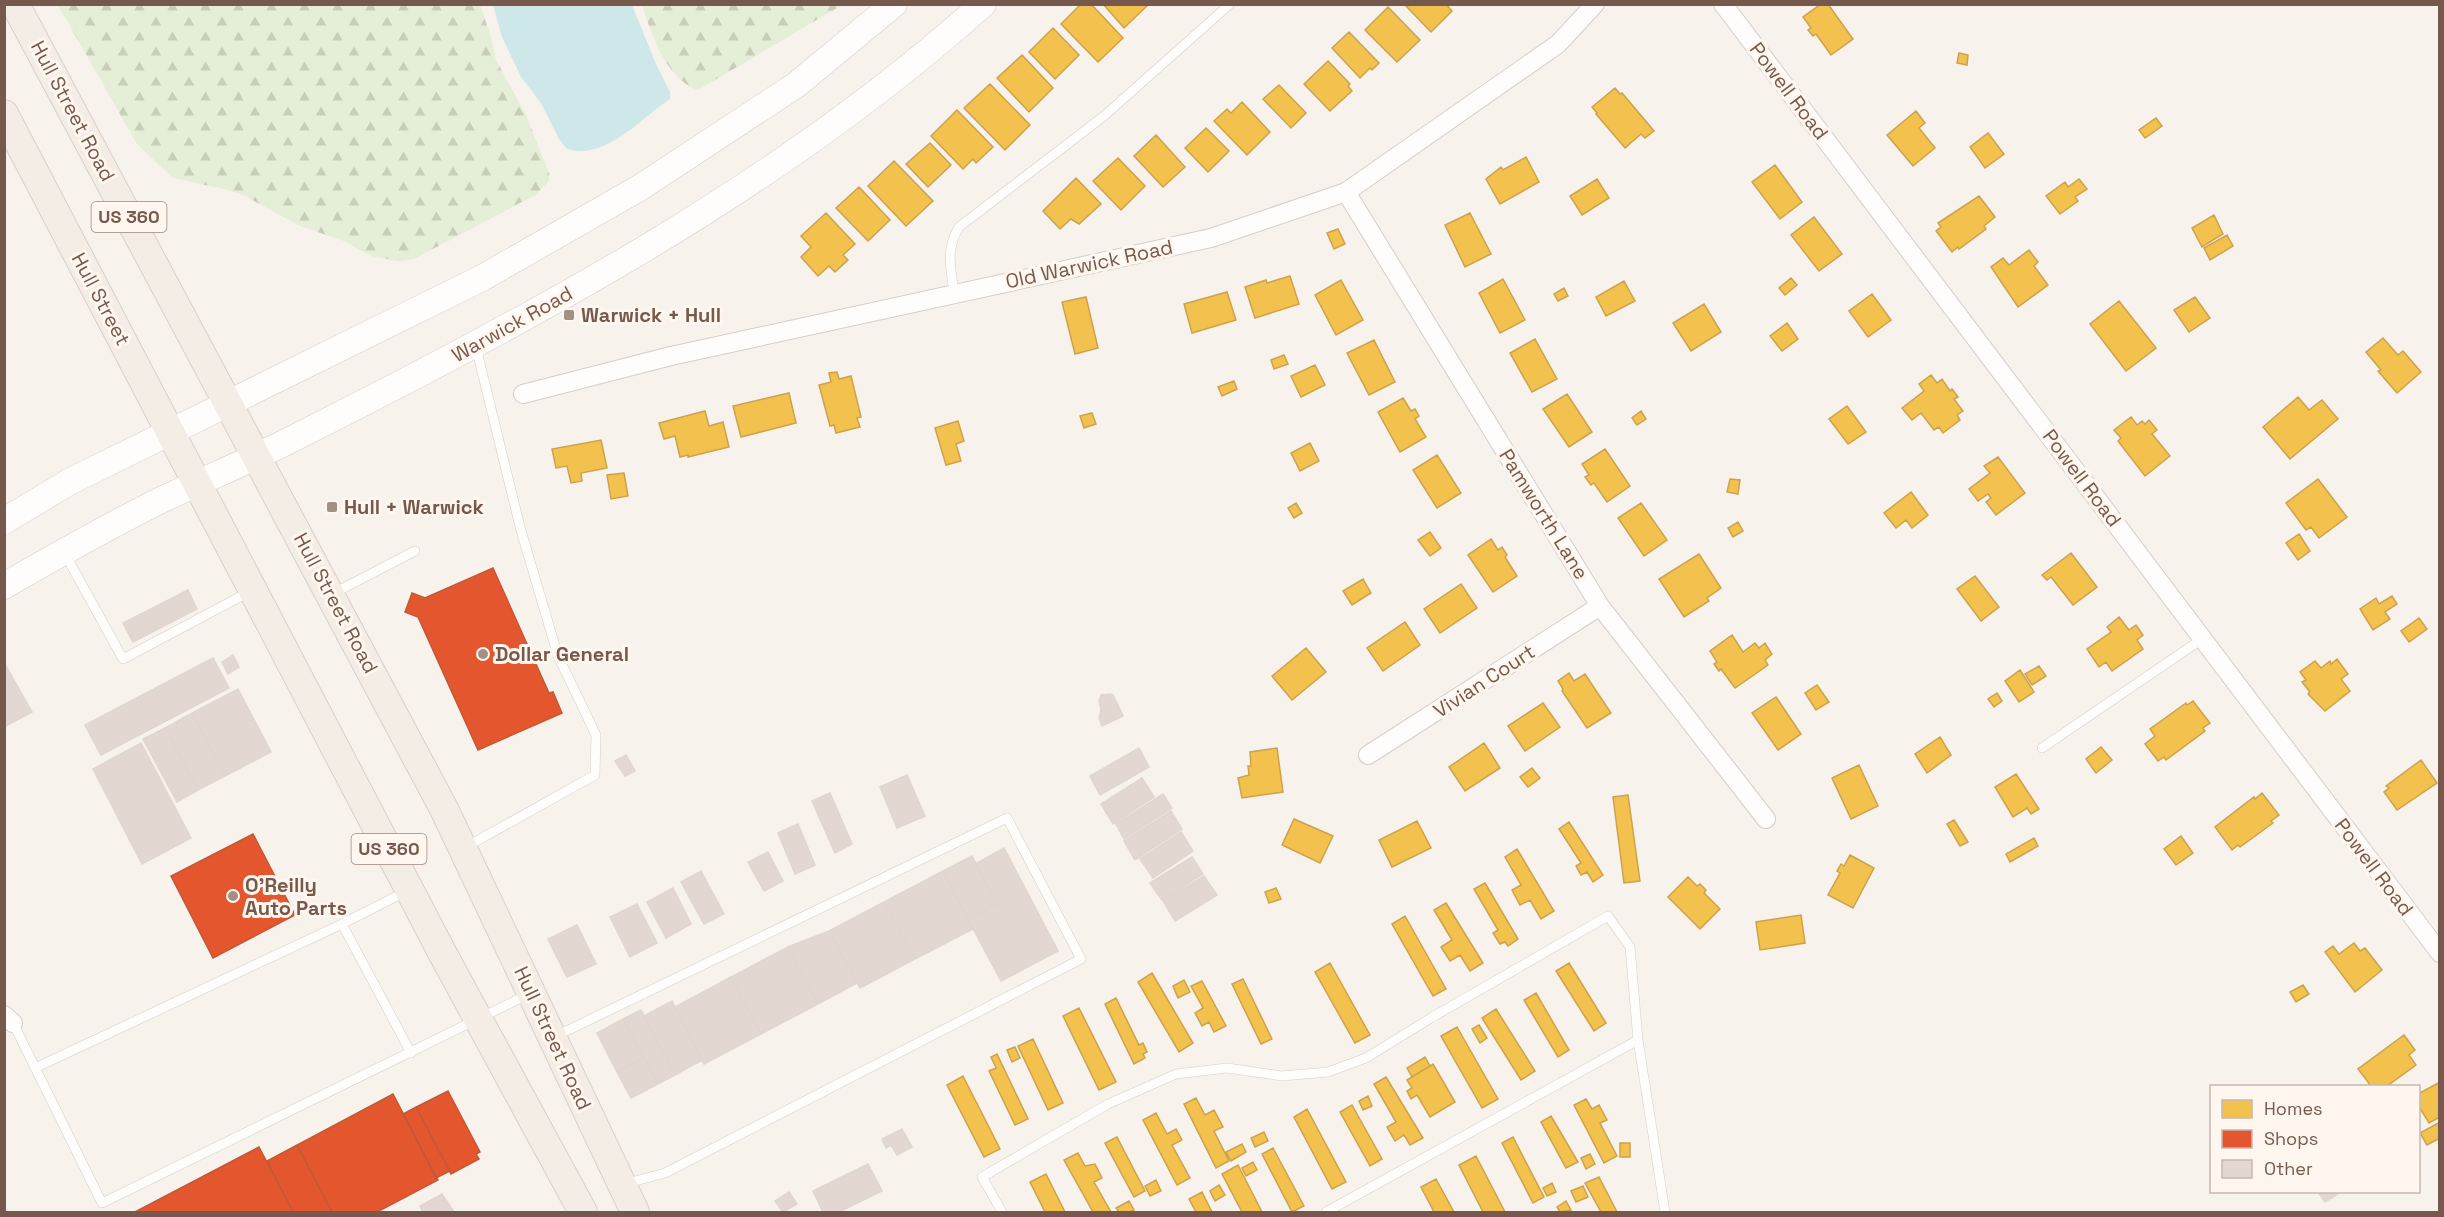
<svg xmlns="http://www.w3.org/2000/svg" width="2444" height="1217" font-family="'Space Grotesk',sans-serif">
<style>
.forest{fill:url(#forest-firs)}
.water{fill:#cee7e8}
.homes{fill:#f2c14e;stroke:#cda24d;stroke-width:1.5}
.shops{fill:#e4572e;stroke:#c35837;stroke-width:1.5}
.building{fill:#e2d8d1;stroke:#e0d5cf;stroke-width:1.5}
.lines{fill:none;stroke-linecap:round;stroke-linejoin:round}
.service-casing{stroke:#d6cec8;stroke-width:10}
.minor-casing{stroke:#d6cec8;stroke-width:20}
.secondary-casing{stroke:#d7cec8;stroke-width:27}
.primary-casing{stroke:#d8cfca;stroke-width:30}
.service{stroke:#fefdfc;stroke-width:9}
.minor{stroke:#fefdfc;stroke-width:18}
.secondary{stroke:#fefdfc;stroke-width:26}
.primary{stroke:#f3ede6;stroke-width:28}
.poi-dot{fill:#a38f84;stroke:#fff7ef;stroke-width:2}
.labels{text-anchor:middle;stroke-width:6;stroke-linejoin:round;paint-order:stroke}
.shield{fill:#fff7ef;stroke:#9f887d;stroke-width:1.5}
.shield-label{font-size:18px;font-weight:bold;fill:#76594c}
.street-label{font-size:20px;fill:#76594c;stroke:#fff7ef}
.poi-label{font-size:20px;font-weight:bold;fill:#76594c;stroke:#fff7ef;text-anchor:start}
</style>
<defs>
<pattern id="forest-firs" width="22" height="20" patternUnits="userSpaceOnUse" patternTransform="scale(1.5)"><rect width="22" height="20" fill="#e5eed7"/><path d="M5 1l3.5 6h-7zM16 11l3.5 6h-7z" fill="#c8ceba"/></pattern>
</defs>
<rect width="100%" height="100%" fill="#f7f2ec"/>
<!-- forest -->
<path class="forest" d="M58,5H480L490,34L496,60L526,115L549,173V180L537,194L414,259L399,261L371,256L344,241L300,226L243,195L224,189L173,178L137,144Z
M642,5V4L842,5L698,90C667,80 651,34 642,5Z"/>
<!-- water -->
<path class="water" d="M493,5H632L656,64L670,92V99C641,118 605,161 567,149L559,139L541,103L521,77L502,37Z"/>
<!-- homes -->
<path class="homes" d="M1081,4H1091L1123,38L1098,62L1061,24Z
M1103,4H1149L1124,28Z
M1404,4H1446L1452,11L1431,32Z
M1821,4H1828L1853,39L1831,55L1816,34L1813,36L1808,30L1811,28L1803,17Z
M1388,7L1420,40L1397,62L1365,30Z
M1053,28L1079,55L1055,79L1029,52Z
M1349,32L1379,63L1372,70L1370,68L1360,78L1332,48Z
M1959,53L1968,55L1967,65L1957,63Z
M1022,55L1053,88L1029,112L997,78Z
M1328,61L1350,84L1348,86L1352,91L1330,111L1304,84Z
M990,84L1030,125L1005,150L964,108Z
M1279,85L1306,113L1291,128L1263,99Z
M1615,88L1620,94L1622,93L1654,131L1645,138L1641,134L1625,148L1596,114L1597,113L1592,107Z
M1242,102L1270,132L1247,155L1214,121L1227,109L1231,113Z
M957,110L993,147L976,163L973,159L963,169L931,136Z
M1916,111L1925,123L1919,128L1935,148L1913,166L1887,135Z
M2156,118L2162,126L2145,138L2139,130Z
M1206,128L1229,151L1208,172L1185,148Z
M1988,133L2004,154L1985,168L1970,147Z
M1156,135L1185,167L1163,187L1134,156Z
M930,143L951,165L928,187L906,164Z
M1526,157L1539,182L1500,204L1486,179L1501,167L1503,170Z
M1118,158L1145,186L1121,210L1093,181Z
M894,161L933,201L906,226L868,186Z
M1775,165L1802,202L1780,219L1752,182Z
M1076,178L1101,204L1079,224L1071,219L1060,229L1043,211Z
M1597,179L1609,198L1582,215L1570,196Z
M2079,179L2087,189L2075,197L2078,201L2060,214L2046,196L2065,182L2068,187Z
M859,187L890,220L868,241L836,208Z
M1979,196L1995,217L1984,226L1986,229L1959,249L1958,247L1952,252L1936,231L1941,227L1938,223Z
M826,213L855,244L843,255L848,260L835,272L829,266L818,276L801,257L811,247L801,236Z
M1470,213L1491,254L1465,267L1445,225Z
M2214,215L2223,234L2202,247L2192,228Z
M1814,217L1842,254L1819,271L1791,235Z
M1338,229L1345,244L1334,249L1327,233Z
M2227,235L2233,246L2210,260L2204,248Z
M2029,250L2038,262L2034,266L2048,285L2018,307L1991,267L2003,258L2009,265Z
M1290,276L1299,304L1255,318L1245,287L1266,280L1267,283Z
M1791,278L1797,285L1785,295L1779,288Z
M1503,279L1525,320L1500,333L1479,293Z
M1341,280L1363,320L1336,335L1315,295Z
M1624,281L1635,301L1606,316L1596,297Z
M1564,288L1568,296L1558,301L1554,294Z
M1227,292L1236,320L1192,333L1184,304Z
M1872,294L1891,320L1868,337L1849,311Z
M1086,297L1098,348L1075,354L1062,302Z
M2195,297L2210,318L2189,332L2174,310Z
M2119,301L2156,348L2126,371L2090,324Z
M1704,304L1721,332L1691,351L1673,323Z
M1787,323L1798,339L1782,351L1770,336Z
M2383,338L2398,355L2403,351L2421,372L2397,393L2378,371L2381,370L2366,352Z
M1535,339L1557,379L1532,392L1510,353Z
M1374,340L1395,382L1369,395L1347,353Z
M1284,355L1288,364L1274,369L1271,360Z
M1315,365L1325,385L1301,397L1291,376Z
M837,372L839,379L851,376L861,417L857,418L860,427L836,433L834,425L830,426L819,385L831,382L829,373Z
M1931,375L1937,383L1942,379L1950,391L1952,389L1958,397L1954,399L1963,411L1957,415L1960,420L1943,433L1939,427L1934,430L1921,413L1912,420L1902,408L1924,391L1919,384Z
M1234,381L1237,389L1222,396L1218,387Z
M789,393L796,423L741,437L733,406Z
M1567,394L1592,432L1569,447L1543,409Z
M2298,397L2309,410L2322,400L2338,419L2290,459L2263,427Z
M1403,398L1411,411L1415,409L1419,416L1415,419L1426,437L1400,452L1378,412Z
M1847,406L1866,432L1848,444L1829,419Z
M705,411L709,426L723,422L729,447L688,457V455L680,457L675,436L664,439L659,423Z
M1641,411L1646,419L1637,425L1632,418Z
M1092,413L1096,424L1084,428L1080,416Z
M2131,417L2137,425L2142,421L2145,424L2149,420L2157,430L2152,434L2170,456L2145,476L2118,441L2121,438L2114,430Z
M958,421L964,441L956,444L961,461L946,465L935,428Z
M601,440L607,468L581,473L582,481L571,483L567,466L556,468L552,449Z
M1310,443L1319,461L1300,471L1291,453Z
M1605,449L1630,486L1607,502L1594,483L1591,485L1585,477L1589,475L1582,464Z
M1437,455L1461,493L1437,508L1413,470Z
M1998,457L2025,493L1996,515L1986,502L1991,498L1988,494L1978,501L1969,489L1990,473L1984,466Z
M624,473L628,496L611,499L607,475Z
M1730,479L1740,480L1738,494L1727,492Z
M2318,479L2347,517L2319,538L2311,527L2306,530L2286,503Z
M1911,492L1928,515L1912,528L1906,520L1896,528L1884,513Z
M1296,503L1302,513L1294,518L1288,508Z
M1641,503L1667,540L1644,556L1618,518Z
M1738,522L1743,531L1733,537L1728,528Z
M1430,532L1441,548L1430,556L1418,540Z
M2299,534L2310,551L2298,560L2286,543Z
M1491,539L1498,550L1502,547L1507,555L1505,557L1517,576L1493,592L1468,555Z
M2071,553L2097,587L2073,605L2051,577L2047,580L2042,575Z
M1699,554L1721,588L1707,598L1709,601L1684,617L1659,579Z
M1975,576L1999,607L1981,621L1957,589Z
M1363,579L1371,593L1352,605L1343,591Z
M1461,584L1477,608L1440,633L1424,609Z
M2392,596L2397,604L2385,612L2390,619L2373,630L2360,609L2376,598L2379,604Z
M2119,617L2129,630L2136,625L2143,635L2137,640L2143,649L2112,671L2106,662L2099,667L2087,649L2111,632L2107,627Z
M2419,618L2427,629L2409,642L2401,631Z
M1405,622L1420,645L1383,671L1367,648Z
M1732,635L1743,652L1755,643L1759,648L1765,643L1772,654L1765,660L1768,665L1735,688L1721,669L1719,671L1714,664L1717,662L1710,651Z
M1306,648L1326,672L1292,700L1272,676Z
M2337,659L2348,674L2341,679L2350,691L2325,711L2308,694L2310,692L2302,682L2306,680L2300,672L2315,661L2321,668L2330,661L2331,664Z
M2039,666L2046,676L2032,685L2025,674Z
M2020,670L2034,692L2019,702L2005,681Z
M1569,673L1574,681L1585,674L1611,713L1587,728L1562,691L1563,689L1558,681Z
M1817,685L1829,702L1816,710L1805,693Z
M1997,693L2002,701L1994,707L1988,699Z
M1776,697L1801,734L1778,750L1752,713Z
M2193,701L2210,723L2203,728L2205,731L2166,760L2164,757L2158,761L2145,744L2155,736L2150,729L2186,703L2187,705Z
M1543,703L1560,727L1525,751L1508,726Z
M1940,737L1951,755L1927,773L1915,754Z
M1484,743L1500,768L1465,791L1449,767Z
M2101,747L2112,760L2096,773L2086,759Z
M1277,748L1283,792L1242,798L1238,778L1249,775L1248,766H1251L1250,752Z
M2421,760L2437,783L2397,810L2384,792L2389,788L2386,786Z
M1859,765L1878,806L1851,819L1832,778Z
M1532,768L1540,778L1528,787L1520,777Z
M2016,774L2039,809L2031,814L2027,808L2013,817L1995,787Z
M2262,793L2279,815L2271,821L2273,823L2240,847L2238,845L2232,850L2215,827L2254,797L2255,799Z
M1628,795L1640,881L1624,883L1613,797Z
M1294,819L1333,836L1320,863L1282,845Z
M1954,820L1968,842L1960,846L1947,824Z
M1417,821L1431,848L1392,867L1379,840Z
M1569,822L1603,875L1593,882L1587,872L1581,875L1576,866L1581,863L1559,829Z
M2181,836L2193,853L2176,865L2164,849Z
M2034,838L2038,846L2010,862L2006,854Z
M1517,849L1554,911L1541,919L1530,900L1520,905L1512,890L1521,885L1505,857Z
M1850,855L1874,868L1853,908L1828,895L1840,873L1837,871L1841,864L1844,866Z
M1688,877L1697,886L1700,884L1706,890L1704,893L1720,909L1700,929L1668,897Z
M1485,883L1518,939L1508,946L1505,942L1500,944L1493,933L1498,930L1474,889Z
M1276,888L1281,899L1269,903L1265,892Z
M1446,903L1483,963L1470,971L1460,955L1450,961L1441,947L1452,940L1434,910Z
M1801,915L1805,943L1760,950L1756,922Z
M1405,916L1446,989L1433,996L1392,924Z
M2354,943L2360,951L2365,948L2382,970L2355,992L2325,952L2333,946L2339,954Z
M1330,963L1370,1035L1355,1043L1315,972Z
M1569,963L1606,1023L1594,1031L1556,971Z
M1152,973L1193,1043L1179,1052L1138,982Z
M1243,979L1272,1039L1261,1044L1232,984Z
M1184,980L1190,992L1178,998L1173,986Z
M1202,981L1226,1026L1214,1032L1209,1022L1202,1026L1195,1013L1203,1008L1191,986Z
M2303,985L2309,994L2296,1002L2290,992Z
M1536,993L1569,1050L1558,1057L1524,1000Z
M1116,998L1139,1045L1143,1043L1147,1052L1143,1054L1145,1058L1134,1064L1105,1004Z
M1079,1008L1116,1082L1099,1090L1063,1016Z
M1496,1009L1535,1071L1521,1080L1482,1018Z
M1479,1025L1487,1038L1480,1043L1472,1029Z
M1457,1027L1498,1099L1482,1108L1441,1036Z
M2404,1035L2415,1050L2409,1055L2416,1065L2387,1086H2371L2358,1069Z
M1033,1039L1063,1103L1048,1110L1018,1046Z
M1015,1047L1020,1058L1012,1062L1007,1050Z
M997,1054L1028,1119L1015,1125L989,1071L996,1068L991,1057Z
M1425,1057L1430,1066L1412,1077L1407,1068Z
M1433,1064L1455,1102L1430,1117L1417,1095L1411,1099L1407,1091L1412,1088L1407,1080Z
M963,1076L1000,1149L984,1157L947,1085Z
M1386,1077L1423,1138L1410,1145L1404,1135L1395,1141L1387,1127L1396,1122L1374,1084Z
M2440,1082V1117L2429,1123L2418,1105V1094Z
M1368,1096L1372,1106L1363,1110L1359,1101Z
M1196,1098L1205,1115L1214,1110L1223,1127L1214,1131L1229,1161L1216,1168L1184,1104Z
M1586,1099L1592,1109L1599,1105L1607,1120L1600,1123L1617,1156L1604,1163L1574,1105Z
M1352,1105L1382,1159L1370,1166L1340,1112Z
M1307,1109L1346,1182L1332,1189L1294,1117Z
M1156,1113L1167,1134L1176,1129L1182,1140L1172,1145L1190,1178L1177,1185L1143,1120Z
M1551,1116L1578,1162L1566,1168L1541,1122Z
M2440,1122V1138L2427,1145L2420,1133Z
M1264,1132L1268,1141L1255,1147L1251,1138Z
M1117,1137L1145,1191L1134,1197L1105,1143Z
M1513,1137L1544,1197L1533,1203L1502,1143Z
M1620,1143H1630V1157H1620Z
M1242,1144L1246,1152L1231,1161L1226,1152Z
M1273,1148L1304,1206L1292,1212L1262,1154Z
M1078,1153L1085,1166L1095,1164L1102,1178L1094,1182L1111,1212H1093L1064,1160Z
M1590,1154L1595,1164L1586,1169L1581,1158Z
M1476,1156L1505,1212H1483L1459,1165Z
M1253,1162L1257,1170L1246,1176L1242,1168Z
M1238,1165L1262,1212H1242L1222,1174Z
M1046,1174L1065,1212H1045L1030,1182Z
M1599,1177L1617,1212H1601L1585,1183Z
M1436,1179L1454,1212H1434L1421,1187Z
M1156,1180L1161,1191L1150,1196L1145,1186Z
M1552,1183L1556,1192L1547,1196L1543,1188Z
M1219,1185L1225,1195L1215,1201L1210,1191Z
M1583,1186L1588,1197L1576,1202L1571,1191Z
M1202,1192L1212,1212H1196L1189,1199Z
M1129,1201L1134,1210L1130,1212H1119L1116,1208Z
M1566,1201L1571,1210L1560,1212L1557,1207Z"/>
<!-- shops -->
<path class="shops" d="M493,568L549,693L553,692L562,713L478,750L418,617L405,612L412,593L425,598Z
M253,834L295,915L213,958L171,876Z
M448,1091L480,1152L476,1154L479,1159L451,1174L416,1107Z
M393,1094L438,1180L377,1212H332L297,1145Z
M416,1107L450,1171L436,1178L403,1114Z
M297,1145L332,1212H293L267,1161Z
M259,1147L293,1212H135Z"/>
<!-- building -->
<path class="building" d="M188,590L197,609L133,642L123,623Z
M233,655L239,667L228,674L222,662Z
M213,658L229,688L101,755L85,725Z
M6,666L32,712L4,727V667Z
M238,689L271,752L225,776L192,713Z
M1110,694L1113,695L1123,716L1102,726L1099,718L1101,710L1099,701L1101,695Z
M192,713L225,776L198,790L165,728Z
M165,728L198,790L177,802L143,739Z
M141,743L191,838L142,864L93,769Z
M1139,748L1149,767L1100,795L1090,776Z
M626,755L635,771L625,776L615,761Z
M907,775L925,816L897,828L880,787Z
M1142,778L1154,797L1113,824L1101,804Z
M830,793L852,844L835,853L812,801Z
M1163,794L1172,808L1124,839L1116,824Z
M1171,811L1182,829L1135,860L1124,841Z
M798,824L815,865L795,874L778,833Z
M1181,832L1193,851L1153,878L1140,859Z
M1004,848L1058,951L1001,981L968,919L997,904L975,864Z
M768,852L783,881L764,891L748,862Z
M972,856L997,904L968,919L943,871Z
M1192,857L1203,874L1162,900L1150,883Z
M701,871L724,914L704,924L681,882Z
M943,871L973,929L915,959L884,902Z
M1204,876L1217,895L1175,921L1163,901Z
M673,888L691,924L666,938L647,902Z
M884,902L915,959L860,988L829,931Z
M637,904L657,943L630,957L610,917Z
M577,925L596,964L567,977L548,939Z
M829,931L857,983L818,1004L788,947Z
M788,947L818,1004L761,1034L731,977Z
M731,977L761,1034L704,1064L675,1007Z
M672,1001L702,1060L675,1075L644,1016Z
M641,1010L675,1075L658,1084L623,1019Z
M623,1019L644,1057L617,1072L597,1033Z
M644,1057L658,1084L631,1098L617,1072Z
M902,1129L912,1147L897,1155L891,1145L886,1148L882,1139Z
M868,1164L882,1191L839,1212H823L813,1191Z
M789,1192L797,1204L783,1212L775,1201Z
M2318,1192H2341L2325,1202Z
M442,1194L454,1212H423L420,1206Z"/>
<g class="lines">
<defs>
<path id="service" d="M954,293C951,267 945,251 959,227L1104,116L1230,4
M65,554L123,659L249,592
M332,594L415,551
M2042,748L2202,639
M466,847L595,775L596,735L558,656L520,527L476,347
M342,924L411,1053
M13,1023L102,1203L529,994
M556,1036L1007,818L1081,959L665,1173L624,1184
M35,1068L342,924L407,891
M1002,1212L982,1177L1108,1104L1176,1074L1227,1068L1282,1076L1328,1072L1366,1058L1431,1018L1608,916L1630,947L1638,1040L1665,1212
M1326,1212L1638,1040"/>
<path id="minor" d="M1723,4L2440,953
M1346,192L1600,606L1766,819
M523,394L671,356L1211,238L1346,192L1558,44L1595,4
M1368,755L1600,606
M4,1015L13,1023"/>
<path id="secondary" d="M4,521L69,482L482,278L641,187L796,85L894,4
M4,586C54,557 104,529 155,503C202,480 250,461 296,437C535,317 783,184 983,4"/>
<path id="primary" d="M15,4L444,809L635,1212
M4,114L445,958L583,1212"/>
</defs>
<!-- service casing -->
<use href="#service" class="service-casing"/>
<!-- minor casing -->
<use href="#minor" class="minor-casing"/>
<!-- secondary casing -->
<use href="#secondary" class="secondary-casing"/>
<!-- primary casing -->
<use href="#primary" class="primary-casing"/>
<!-- service -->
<use href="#service" class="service"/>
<!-- minor -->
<use href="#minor" class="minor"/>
<!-- secondary -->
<use href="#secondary" class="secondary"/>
<!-- primary -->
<use href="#primary" class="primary"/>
</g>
<!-- markers -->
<g class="poi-dot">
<rect x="563" y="309" width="12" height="12" rx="3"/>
<rect x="326" y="501" width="12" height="12" rx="3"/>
<circle cx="483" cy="654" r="6"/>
<circle cx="233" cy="896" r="6"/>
</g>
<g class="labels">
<!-- shield labels -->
<g class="shield">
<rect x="91.5" y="202" width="75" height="30" rx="4.5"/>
<rect x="351.5" y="834" width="75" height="30" rx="4.5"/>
</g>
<g class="shield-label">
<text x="129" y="223">US 360</text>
<text x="389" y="855">US 360</text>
</g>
<!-- street labels -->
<g class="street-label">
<text transform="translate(1789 91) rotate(53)" y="7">Powell Road</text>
<text transform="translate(73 111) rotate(62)" y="7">Hull Street Road</text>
<text transform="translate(1089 264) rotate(-12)" y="7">Old Warwick Road</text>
<text transform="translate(101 299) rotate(62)" y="7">Hull Street</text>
<text transform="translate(512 324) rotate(-29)" y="7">Warwick Road</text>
<text transform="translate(2082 478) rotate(53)" y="7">Powell Road</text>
<text transform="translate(1544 514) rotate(58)" y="7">Pamworth Lane</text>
<text transform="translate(336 603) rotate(62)" y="7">Hull Street Road</text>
<text transform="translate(1484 681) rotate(-33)" y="7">Vivian Court</text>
<text transform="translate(2374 867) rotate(53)" y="7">Powell Road</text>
<text transform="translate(553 1038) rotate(65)" y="7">Hull Street Road</text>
</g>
<!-- poi labels -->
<g class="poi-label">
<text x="581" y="322">Warwick + Hull</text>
<text x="344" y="514">Hull + Warwick</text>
<text x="495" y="661">Dollar General</text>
<text x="245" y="892">O'Reilly<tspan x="245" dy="23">Auto Parts</tspan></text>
</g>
</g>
<!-- border -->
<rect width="2444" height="1217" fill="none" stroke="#76594c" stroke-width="12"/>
<!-- legend -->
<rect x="2210" y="1085" width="210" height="108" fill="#fff7ef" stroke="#c8b8ae" stroke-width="1.5"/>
<rect x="2222" y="1100" width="30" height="18" fill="#f2c14e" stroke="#c8b8ae" stroke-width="1.5"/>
<text x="2264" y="1115" font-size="18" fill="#76594c">Homes</text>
<rect x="2222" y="1130" width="30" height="18" fill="#e4572e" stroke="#c8b8ae" stroke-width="1.5"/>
<text x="2264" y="1145" font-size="18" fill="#76594c">Shops</text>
<rect x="2222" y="1160" width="30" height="18" fill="#e2d8d1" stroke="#c8b8ae" stroke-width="1.5"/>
<text x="2264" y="1175" font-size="18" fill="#76594c">Other</text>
</svg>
